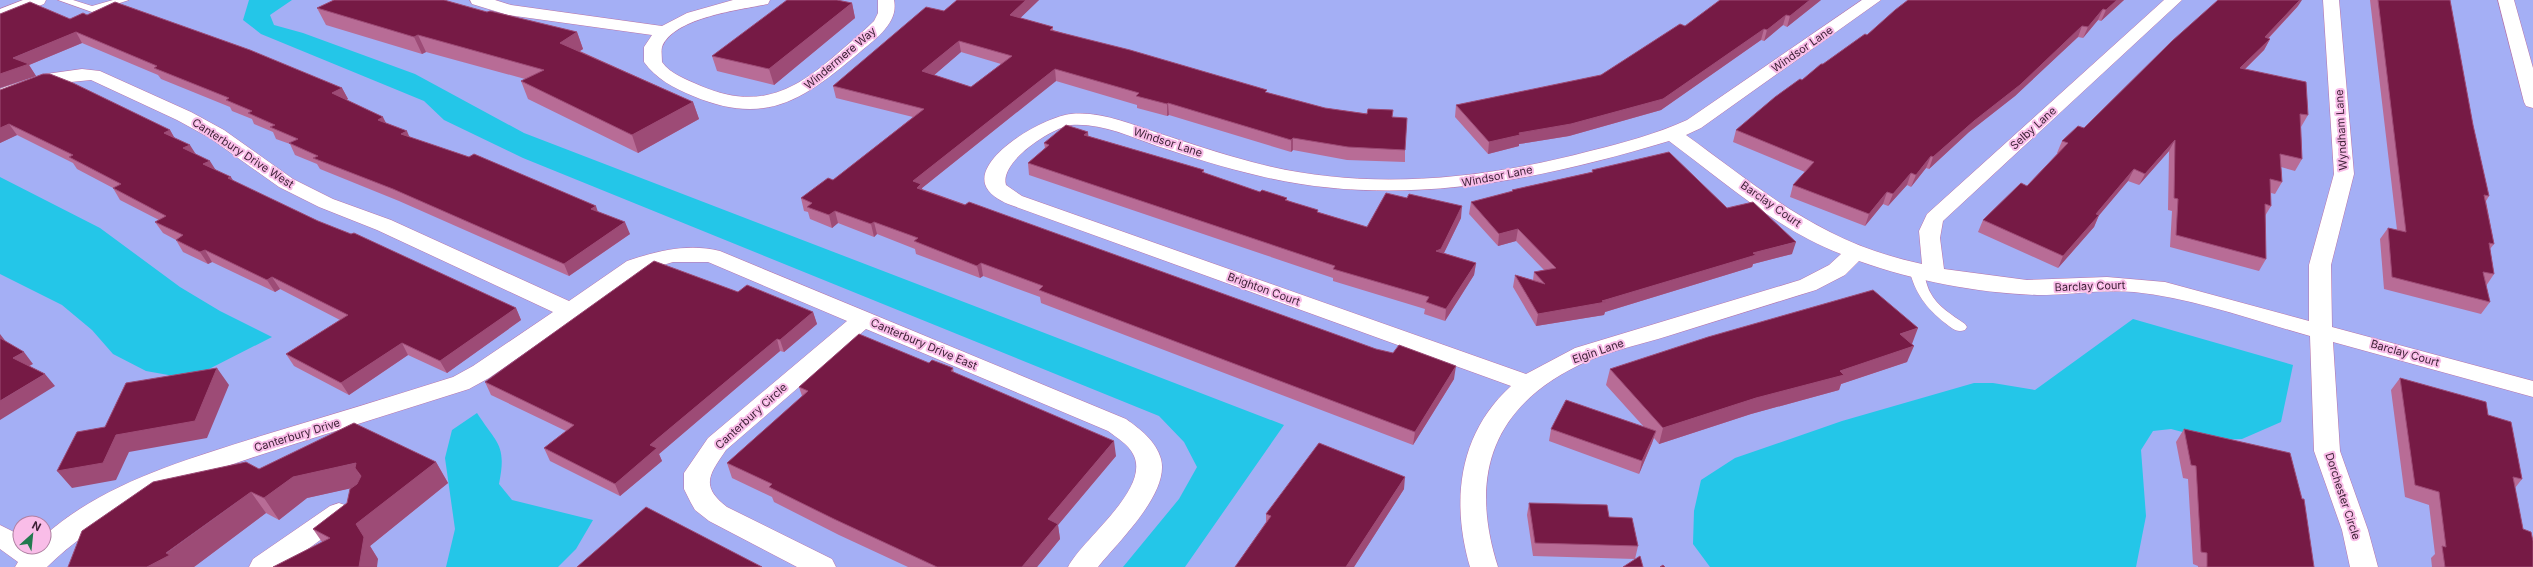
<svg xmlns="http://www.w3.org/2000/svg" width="2533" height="567" font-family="Inter,sans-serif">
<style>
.green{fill:#a4aff5;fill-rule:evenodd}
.water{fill:#24c6e8}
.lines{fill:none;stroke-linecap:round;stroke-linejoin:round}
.lane-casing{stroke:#b973a7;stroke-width:1}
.street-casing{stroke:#b973a7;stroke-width:1}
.lane{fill:#fff;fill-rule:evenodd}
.street{fill:#fff;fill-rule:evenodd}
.wall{fill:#b86c96;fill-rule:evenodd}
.shaded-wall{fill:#9d4b76}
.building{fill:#761a45;stroke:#9d4b76;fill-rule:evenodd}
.labels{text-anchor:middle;stroke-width:4;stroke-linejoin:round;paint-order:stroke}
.street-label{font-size:11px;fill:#3f2237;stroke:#f9bde8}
</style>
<rect width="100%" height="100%" fill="#f9bde8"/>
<!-- green -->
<path class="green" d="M0,0H2533V567H0ZM20,523H44V547H20Z"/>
<!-- water -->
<path class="water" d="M249,0H292L270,15L274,25L303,33L415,74L524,133L1284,425L1185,567H1123L1179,499L1197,467L1184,442L1159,416L523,158L444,120L424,101L261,34L243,20Z
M0,177L100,228L180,287L220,311L272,337L207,370L174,376L146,371L113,354L92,330L62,305L0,274Z
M2133,319L2293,365L2281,422L2242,439L2213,440L2171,429L2153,431L2141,450L2146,516L2136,567H1710L1693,544L1694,511L1701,480L1735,458L1842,421L1974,383H1993L2035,390Z
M477,413C497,444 507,444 499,484L512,500L593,520L576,549L558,567H446L455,529L445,458L452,430Z"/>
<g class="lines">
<defs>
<path id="lane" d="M58,0H73L92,6L113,0H129L92,12Z
M1915,265C1925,267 1925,283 1930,292C1937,306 1952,315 1965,324L1967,327L1965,330C1956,333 1952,328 1945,323C1926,308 1915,293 1909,269Z"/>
<path id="street" d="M23,0H46L44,4L0,20V9Z
M470,0H495L511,5L662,26L687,13L733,0H770L768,4C741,10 674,17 662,47C661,51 662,57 662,62C670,74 688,80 701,86C758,110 793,92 837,54C849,43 862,33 874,21L878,13V0H894C899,23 875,39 860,52C804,99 767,127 693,96C674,88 656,79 644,62V47L652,35L508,15L472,4Z
M1862,0H1881L1701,128L1686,135C1732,168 1778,206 1830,232C1859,247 1890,257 1922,264L1919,231L1927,214L2164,0H2182L1943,221L1940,238L1944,269L2027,280L2107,277L2165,282L2309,321V265L2334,174L2323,0H2339L2354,174L2331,265L2332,327L2533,381V397L2333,342L2340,451L2368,530L2378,567H2350L2342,530L2314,451L2310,336C2252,320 2193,298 2134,292C2101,289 2070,295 2037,295C1978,293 1915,281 1859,261L1845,275L1816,290C1767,305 1717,321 1668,336C1642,344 1614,350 1590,360C1496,401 1467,470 1498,567H1470C1451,502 1458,434 1511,386L1008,204C999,200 988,194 985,184C977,154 1047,116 1071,114C1101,111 1130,124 1158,133C1189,143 1221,154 1252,162C1363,192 1481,180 1590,151C1623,143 1656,134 1687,120ZM1071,125C1101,123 1129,136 1157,146C1191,157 1225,168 1260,176C1398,209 1536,181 1669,141C1723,181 1778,230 1841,254L1829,265L1800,280L1575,348L1526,374L1022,196L1006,185C999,162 1051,128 1071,125Z
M2498,0H2514L2533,68V108L2526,106L2524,102Z
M82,69L100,71L191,112L224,130L293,179L333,199L391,220L569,301L627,261C657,251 688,243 720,251L1126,419C1140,429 1156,441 1161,459C1170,493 1118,542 1098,567H1068C1083,538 1152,488 1133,454C1128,444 1117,438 1108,431L866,329L726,450C709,475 700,486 727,507L832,559L836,567H797L709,521L695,510L691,503L684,489V473L708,438L847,321L708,262H673L643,271L489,378L469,389C409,408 348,427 288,446C201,474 113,502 47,567H15L18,562L0,549V525L20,535V547H44V536C104,482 189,459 264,435C327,416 390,397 453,377L473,366L553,312L377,230L319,207L279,187L210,138L177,120L91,80L50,84L0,102V89L5,87L46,74Z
M339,503L348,506L352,513L348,520L283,567H249L253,559L330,506Z"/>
</defs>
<!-- lane casing -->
<use href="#lane" class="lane-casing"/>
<!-- street casing -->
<use href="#street" class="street-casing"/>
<!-- lane -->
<use href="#lane" class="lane"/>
<!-- street -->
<use href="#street" class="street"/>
</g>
<!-- wall -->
<path class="wall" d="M957,0H1039L1020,18L1053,27V30L1267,93L1325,108L1392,117L1405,150V162L1347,160L1293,150L1291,152L1169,115L1167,116L1137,108V105L1056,81L922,188V189L1454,379L1413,445L1041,303L1040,297L983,276L980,278L916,254L915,249L877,234L874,237L838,223L832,228L810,219L808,212L804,211L801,198L833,180L913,117L836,98L833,86L944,11ZM961,52L1001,64L971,87L934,75Z
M1821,0L1787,27L1783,25L1764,41L1761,40L1661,110L1569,136L1519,144V146L1488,154L1455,117L1456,105L1601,75L1685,26Z
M2124,0L2101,21L2098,20L2083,38L2078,37L2015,96L1969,132L1929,169L1926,168L1911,187L1907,185L1888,206L1883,204L1865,226L1790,197L1793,185L1805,172L1733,142L1736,130L1823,64L1867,35Z
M2370,0H2450L2473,125L2489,196L2486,201L2494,244L2490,249L2494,274L2486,286L2490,302L2481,314L2384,289L2380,239L2388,228L2397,230Z
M852,3L855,18L774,85L717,71L712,56Z
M2298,6L2268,39H2270L2264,50L2245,69L2308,115L2301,127L2302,159L2295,171L2281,167L2282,182L2275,194L2271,193V206L2265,216L2266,259L2259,271L2170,247L2172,211L2168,210L2169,151L2139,185L2128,181L2099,215L2094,227L2058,268L1978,232L1983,220L2027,186L2058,153H2057L2062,141Z
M317,8L487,12L577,32L583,49L580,51L693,102L699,119L638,153L528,99L521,81L525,79L426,52L422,54L326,25Z
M87,15L342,88L348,99L346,100L409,137L598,212L630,234L569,276L399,201L320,169L317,164L295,155L290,144L276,139L273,132L254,124L252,119L232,111L230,107L161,79L158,75L82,43L29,65L36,76L0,88L70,19Z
M0,90L170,130L174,138L215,170L233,181L318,221L516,308L521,320L447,373L408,355L349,395L294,366L286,354L340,320L280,289L275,292L212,262L208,264L183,252L176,240L163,233L155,222L159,220L120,200L113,188L77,169L73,163L17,135L0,143Z
M1088,132V136L1204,170V173L1260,192L1287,198V200L1318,212L1367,227L1461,218L1444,253L1476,263L1474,275L1445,321L1424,314L1425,309L1333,281V278L1029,175L1028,163L1045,148L1044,143Z
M1592,170L1727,208L1792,254L1753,264L1752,267L1605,312L1604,315L1536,326L1513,287L1515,275L1533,280L1534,272L1544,270L1516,241L1498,246L1469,214L1471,202L1512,192V190L1592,172Z
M738,292L813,312L817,324L784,352L780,351L659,454L662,461L620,496L550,461L544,448L566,431L491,395L485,382Z
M1911,344L1907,362L1841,384L1839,390L1751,414L1659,444L1654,438L1652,443L1639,474L1549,441L1551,429L1644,427L1606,385L1610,369L1912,344Z
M929,363L953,368L954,373L1116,456L1058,525L1060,539L1037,567H908L839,535L774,502L772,497L732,478L727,463L802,396L799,387Z
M2400,378L2488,415L2522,479L2515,488L2523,529L2533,567H2432L2431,558L2435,554L2429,505L2405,497L2391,390Z
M2184,429L2314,567H2198V566L2193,564L2188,479L2183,478L2176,442Z
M436,462L448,483L370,546L378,559L322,542L313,529L347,503L351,488L307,498L279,520L266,513L194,567L259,469Z
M1404,489L1354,567H1235L1266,522V514Z
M1529,503L1609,517L1638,546L1635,559L1533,556L1527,515Z"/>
<!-- shaded-wall -->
<path class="shaded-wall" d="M1026,0H1039L1011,27L1010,15Z
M1810,0H1821L1787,27L1790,16Z
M2117,0H2124L2101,21L2106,10Z
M2300,0H2302L2298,6L2259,48L2265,37Z
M852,3L855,18L774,85L769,69Z
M2103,9L2098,20L2083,38L2088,27Z
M1786,15L1783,25L1764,41L1767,30Z
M2082,26L2078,37L2015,96L1969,132L1929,169L1933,157Z
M1764,29L1761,40L1661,110L1569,136L1519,144V146L1488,154L1489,142L1519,133Z
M76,32L82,43L29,65L36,76L0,88V74L13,58Z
M577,32L583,49L566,60L560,43Z
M418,35L426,52L422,54L414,37Z
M2270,39L2264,50L2235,79L2240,68Z
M959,41L961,52L925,83L922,71Z
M1055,69L1056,81L922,188L923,197L913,181Z
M342,88L348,99L337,104L332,93Z
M693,102L699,119L638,153L632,135Z
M1168,103L1169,115L1167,116V104Z
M383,117L389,129L378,120Z
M9,124L17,135L0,143V128Z
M170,130L177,142L164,133Z
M407,131L412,143L401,134Z
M1088,132L1089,143L1084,135Z
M1293,138V150L1291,152V140Z
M2175,140L2169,151L2139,185L2145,174Z
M190,145L197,156L183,148Z
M1931,156L1926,168L1911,187L1916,175Z
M210,161L217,172L203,164Z
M2134,169L2128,181L2096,219L2099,215L2094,227L2058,268L2063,256L2096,214Z
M1911,173L1907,185L1888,206L1893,194Z
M231,177L238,189L228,178Z
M1887,192L1883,204L1865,226L1869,214Z
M596,206L600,218L591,209Z
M1462,206L1461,218L1440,261L1436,251Z
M835,211L838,223L832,228L829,215Z
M625,222L630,234L569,276L564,264Z
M874,222L877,234L874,237L871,224Z
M1518,229L1516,241L1498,246L1499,234Z
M1796,242L1792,254L1753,264L1752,267L1605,312L1604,315L1536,326L1538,314L1602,301L1753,253Z
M205,250L212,262L208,264L200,252Z
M981,263L983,276L980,278L977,266Z
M1476,263L1474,275L1445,321L1446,309Z
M272,277L280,289L275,292L267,280Z
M516,308L521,320L447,373L440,361Z
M813,312L817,324L784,352L780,340Z
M1918,328L1912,344L1893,350L1900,334Z
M0,334L7,343L0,342Z
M777,339L780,351L659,454L662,461L620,496L615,484L650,445Z
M402,343L408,355L349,395L341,383Z
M1914,346L1907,362L1841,384L1839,390L1751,414L1659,444L1663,428Z
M24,352L33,364L22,370L13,358Z
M1456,366L1454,379L1413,445L1415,432Z
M217,368L229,385L207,438L129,452L116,480L72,488L57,471L116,435Z
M45,374L55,386L0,420V401Z
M1656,431L1652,443L1639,474L1642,461Z
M1114,441L1116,456L1058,525L1060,539L1037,567H1022L1048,519Z
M436,462L448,483L370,546L378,559L377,567H359L356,524Z
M356,463L361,476L355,468L366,485L307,498L279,520L264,498L293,477Z
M1405,477L1404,489L1354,567H1346Z
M251,492L266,513L194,567H147Z"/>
<!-- building -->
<path class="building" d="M334,0H444L487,12L490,11L577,32L560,43L693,102L632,135L521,81L544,70L418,35L414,37L317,8Z
M787,0H837L852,3L769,69L712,56Z
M957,0H1026L1010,15L1053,27L1050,30L1130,50L1267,90L1265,92L1325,108L1367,114L1368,109L1393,110L1392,117L1407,118L1405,150L1348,147L1293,138L1291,140L1168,103L1167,104L1136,96L1139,93L1055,69L913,181L921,184L917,188L965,205L969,202L1376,349L1393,353L1399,345L1456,366L1415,432L1039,290L1043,286L981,263L977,266L914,241L918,238L874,222L871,224L835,211L829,215L807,207L812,203L801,198L828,178L833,180L924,109L833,86L926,7L944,11ZM959,41L1012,56L971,87L922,71Z
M1720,0H1810L1790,16L1786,15L1767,30L1764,29L1663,99L1571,124L1519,133L1520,135L1489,142L1456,105L1601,75L1680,24L1685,26Z
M1908,0H2117L2106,10L2103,9L2088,27L2082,26L2020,85L1974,121L1933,157L1931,156L1916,175L1911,173L1893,194L1887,192L1869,214L1793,185L1814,162L1736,130L1775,97L1800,79L1802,80L1821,64H1823L1865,34L1867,35L1895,10Z
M2218,0H2300L2265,37L2270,39L2240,68L2306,82L2308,115L2300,114L2302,159L2280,154L2282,182L2270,179L2271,206L2265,204L2266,259L2176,235L2178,199L2174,198L2175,140L2145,174L2134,169L2096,214L2099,215L2063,256L1983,220L2021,183L2027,186L2068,143L2062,141L2078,126L2084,128L2172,41Z
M2378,0H2450L2473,125L2489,196L2484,195L2494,244L2489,243L2494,274L2483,272L2490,302L2392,277L2388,228L2406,232Z
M30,2L70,19L83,13L87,15L115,2L250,50L342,88L332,93L383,117L378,120L407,131L401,134L469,157L474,154L596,206L591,209L625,222L564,264L393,189L313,158L318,156L289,143L298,139L270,127L275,125L248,113L252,111L226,100L229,98L154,68L157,66L76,32L13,58L29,64L0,74V14Z
M43,74H50L73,83L170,130L164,133L190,145L183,148L210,161L203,164L231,177L228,178L318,221L351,234L354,233L516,308L440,361L402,343L341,383L286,354L348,315L272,277L267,280L205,250L200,252L176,240L183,235L155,222L166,216L113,188L121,184L69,157L73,155L9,124L0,128V90Z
M1066,125L1088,132L1084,135L1204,170L1202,172L1260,192L1262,190L1287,198L1285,200L1318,210L1317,212L1367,227L1386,193L1407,198L1409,194L1462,206L1441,249L1436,251L1476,263L1446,309L1426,302L1429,297L1333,269L1335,266L1028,163L1049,145L1044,143Z
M1669,152L1727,208L1753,202L1796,242L1753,253L1756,255L1602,301L1606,302L1538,314L1515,275L1545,284L1534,272L1556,268L1518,229L1499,234L1471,202L1513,191L1512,190L1593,172L1592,170Z
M654,261L738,292L747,285L813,312L780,340L777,339L650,445L657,448L615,484L544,448L574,425L485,382Z
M1873,290L1918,328L1900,334L1914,346L1840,371L1844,375L1756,398L1663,428L1610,369L1708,337Z
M859,334L929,363L932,360L953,368L951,371L1114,441L1048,519L1058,524L1022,567H937L834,519L769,487L772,484L727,463L808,391L799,387Z
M0,338L24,352L13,358L45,374L0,401Z
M217,368L195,421L116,435L103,463L57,471L77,432L105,427L126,383Z
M2400,378L2486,402L2488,415L2511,422L2522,479L2513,477L2523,529L2531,532L2533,541V567H2445L2442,546L2446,547L2439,492L2415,485Z
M1566,400L1656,431L1642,461L1551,429Z
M354,423L436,462L356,524L364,537L359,567H273L330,538L313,529L347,503L350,489L357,484L361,476L355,468L356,463L293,477L264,498L251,492L166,553L170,555L147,567H68L82,531L153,482L246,462L259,469Z
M2184,429L2290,453L2302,499H2304L2314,567H2207V553L2201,552L2196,466L2191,465Z
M1319,443L1405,477L1346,567H1235L1271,516L1266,514Z
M1529,503L1607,505L1609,517L1632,518L1638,546L1535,543Z
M646,507L762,567H577Z
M1640,556L1643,567H1623Z
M1663,565L1665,567H1660Z"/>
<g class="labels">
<!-- street labels -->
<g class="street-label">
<text transform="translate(1802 49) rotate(-35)" y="4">Windsor Lane</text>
<text transform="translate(840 58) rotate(-40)" y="4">Windermere Way</text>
<text transform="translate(2033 128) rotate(-42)" y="4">Selby Lane</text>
<text transform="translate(2341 130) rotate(-93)" y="4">Wyndham Lane</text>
<text transform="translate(1168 142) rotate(18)" y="4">Windsor Lane</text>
<text transform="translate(243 153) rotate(33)" y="4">Canterbury Drive West</text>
<text transform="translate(1497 176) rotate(-11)" y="4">Windsor Lane</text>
<text transform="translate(1771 204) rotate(35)" y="4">Barclay Court</text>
<text transform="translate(2090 286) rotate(-2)" y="4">Barclay Court</text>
<text transform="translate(1264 289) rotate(20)" y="4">Brighton Court</text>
<text transform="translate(924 344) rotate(23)" y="4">Canterbury Drive East</text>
<text transform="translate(1598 351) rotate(-19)" y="4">Elgin Lane</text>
<text transform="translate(2405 353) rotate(16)" y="4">Barclay Court</text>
<text transform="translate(751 416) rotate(-42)" y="4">Canterbury Circle</text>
<text transform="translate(297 435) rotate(-17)" y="4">Canterbury Drive</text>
<text transform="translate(2343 496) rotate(72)" y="4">Dorchester Circle</text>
</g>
</g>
<!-- north arrow -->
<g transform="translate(32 535) rotate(27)"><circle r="19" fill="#f9bde8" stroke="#af7fa1"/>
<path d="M0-3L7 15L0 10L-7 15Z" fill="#227a4f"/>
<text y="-6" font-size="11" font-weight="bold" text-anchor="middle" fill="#3f2237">N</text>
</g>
</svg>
